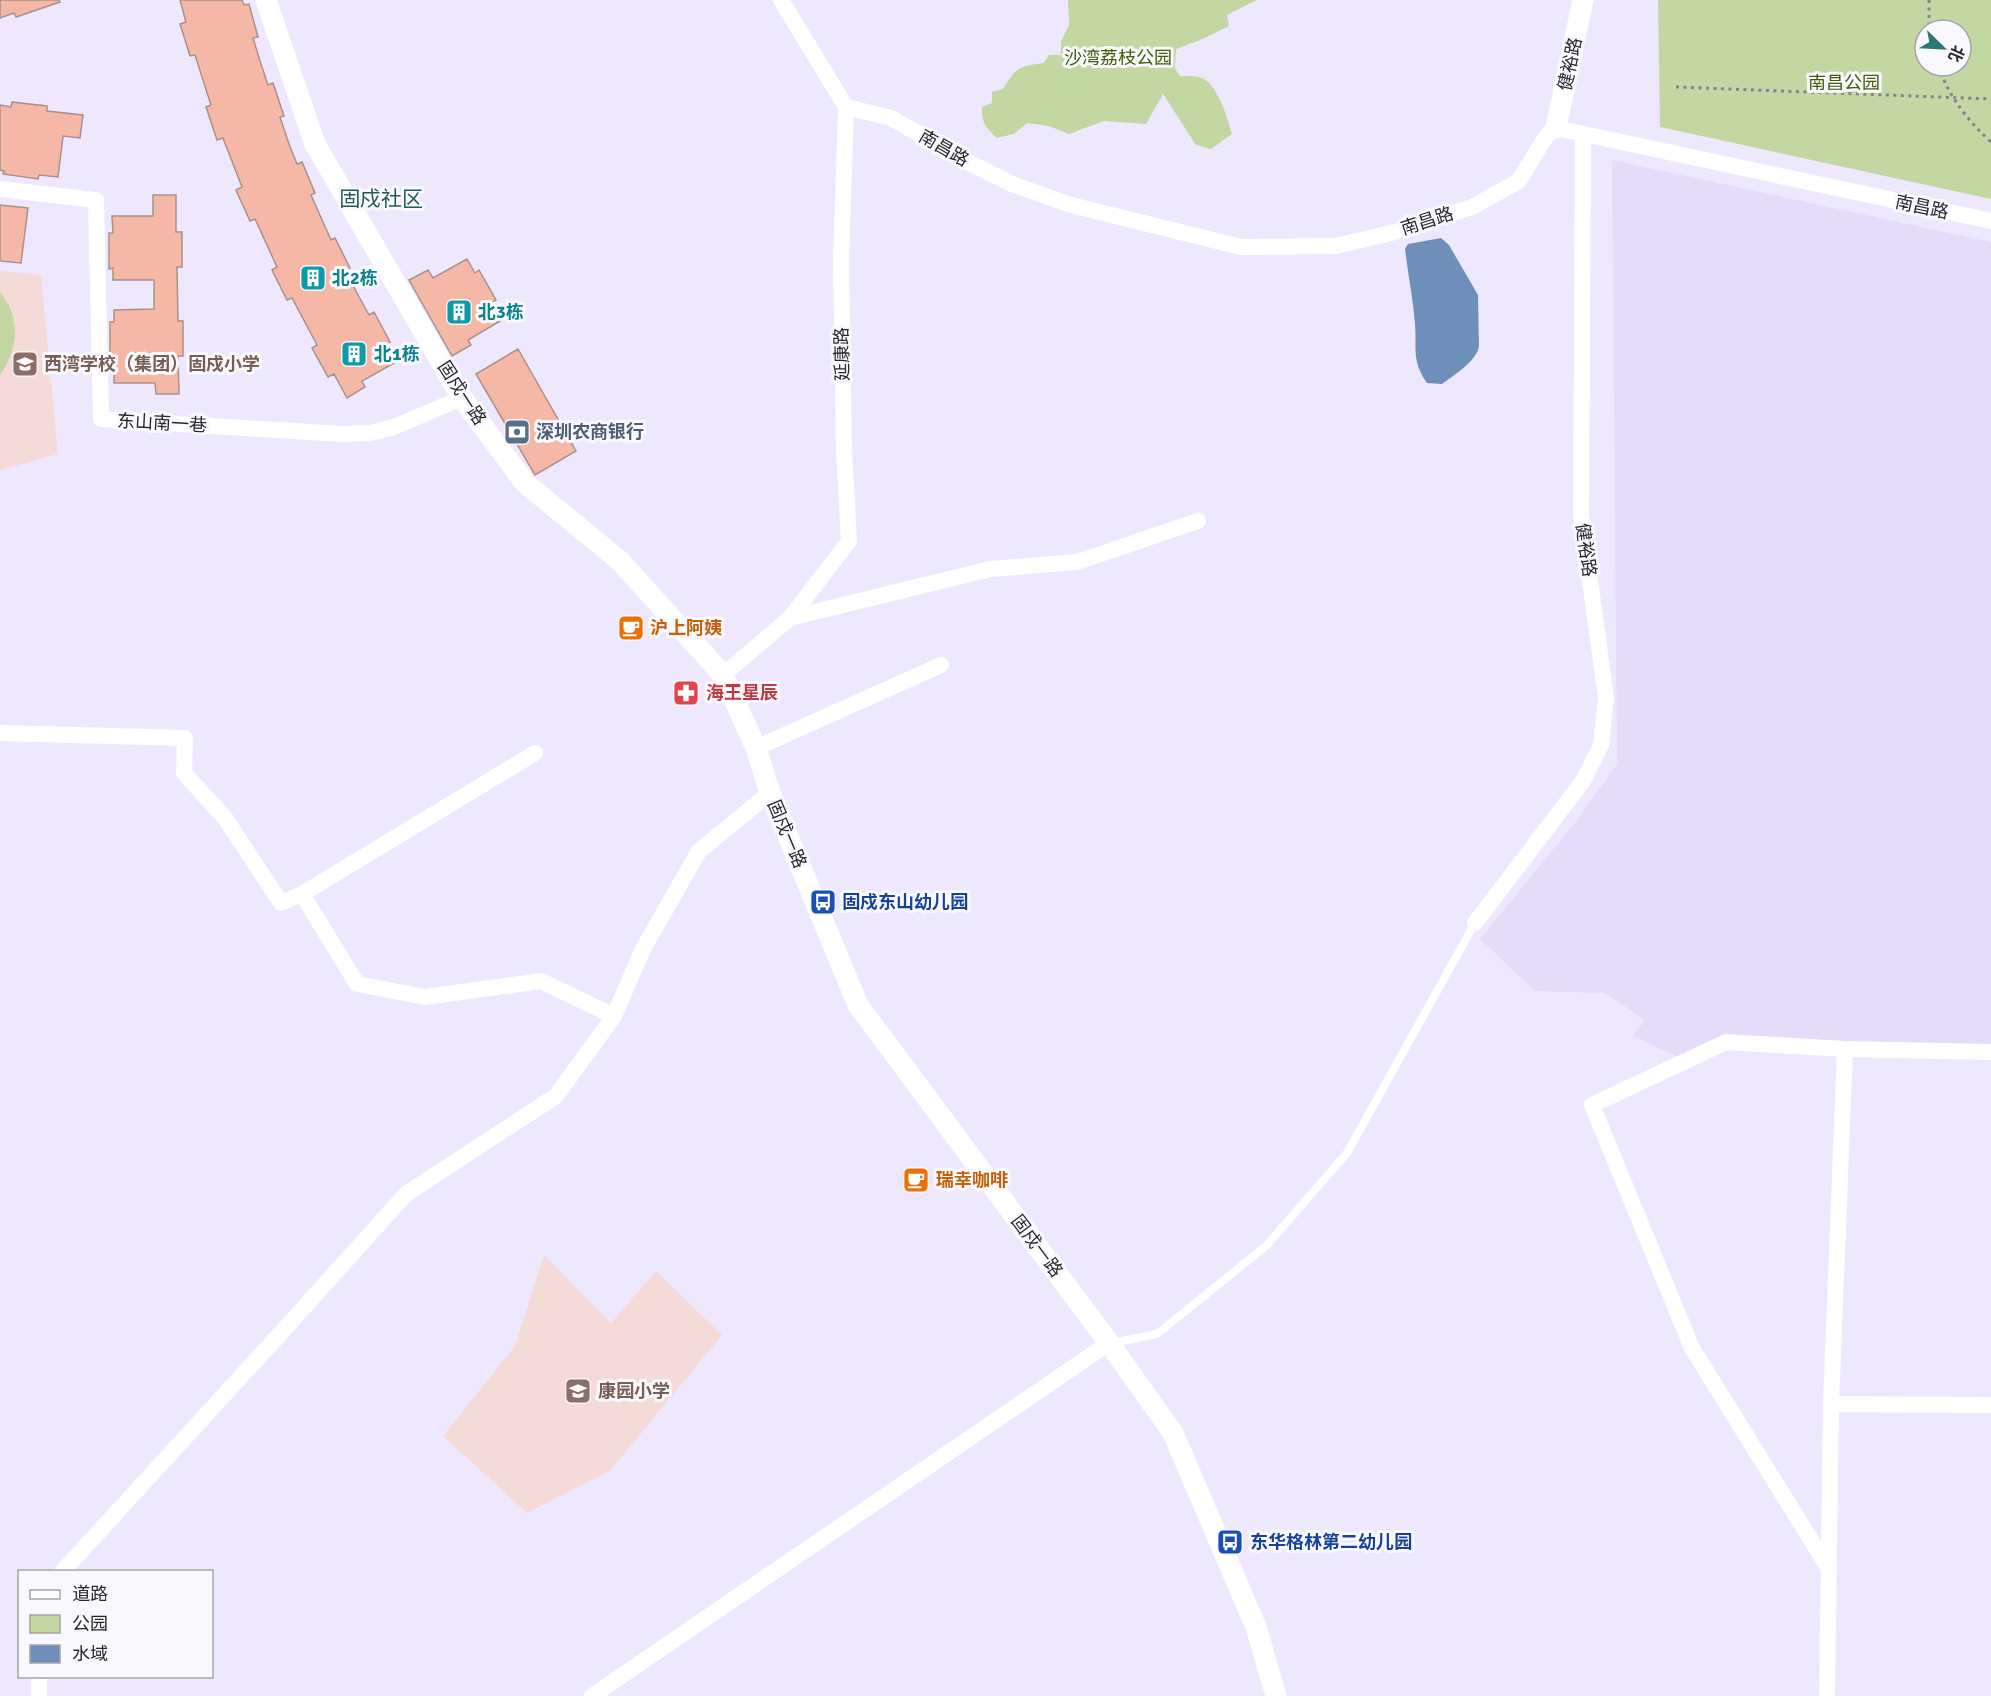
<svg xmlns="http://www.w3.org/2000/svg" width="1991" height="1696" font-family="Signika,'Noto Sans SC',sans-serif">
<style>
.built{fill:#e4dcf9}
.education{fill:#f5dbd7}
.green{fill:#c3d7a3;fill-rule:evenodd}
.water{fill:#6f8fbb}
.building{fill:#f5b8a7;stroke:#a9918b;stroke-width:1.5}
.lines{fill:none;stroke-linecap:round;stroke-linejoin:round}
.path{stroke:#868290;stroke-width:3;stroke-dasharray:3 4.5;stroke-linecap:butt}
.service{stroke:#fff;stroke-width:8}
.minor{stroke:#fff;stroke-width:16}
.tertiary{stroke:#fff;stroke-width:21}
.labels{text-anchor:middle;stroke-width:6;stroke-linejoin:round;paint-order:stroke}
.park-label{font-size:18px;fill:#455c0b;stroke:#f9f8fc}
.street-label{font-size:18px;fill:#29272f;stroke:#f9f8fc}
.culture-label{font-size:18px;font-weight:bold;fill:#0d838f;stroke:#f9f8fc;text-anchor:start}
.education-label{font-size:18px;font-weight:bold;fill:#785e54;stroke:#f9f8fc;text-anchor:start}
.service-label{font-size:18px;font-weight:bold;fill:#4e5e75;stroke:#f9f8fc;text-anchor:start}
.food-label{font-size:18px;font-weight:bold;fill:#c56008;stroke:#f9f8fc;text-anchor:start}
.health-label{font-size:18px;font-weight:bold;fill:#be3a42;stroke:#f9f8fc;text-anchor:start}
.transit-label{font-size:18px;font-weight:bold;fill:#164399;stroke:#f9f8fc;text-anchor:start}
.quarter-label{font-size:21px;fill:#235d5a;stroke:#f9f8fc}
</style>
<rect width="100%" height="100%" fill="#eee8fe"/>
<!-- built -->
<path class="built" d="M1612,160L1991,242V1050L1726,1042L1678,1057L1633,1036L1645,1020L1605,993L1535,991L1480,939L1578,819L1617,764Z"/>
<!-- education -->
<path class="education" d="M0,271L41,275L58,454L0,470Z
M544,1255L611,1323L656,1271L722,1335L610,1471L527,1513L443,1436L515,1346Z"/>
<!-- green -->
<path class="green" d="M1068,0H1257L1227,15L1229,26L1203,39L1176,49L1175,69L1180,76C1188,76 1197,75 1204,79C1218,87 1228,119 1232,134L1211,149L1196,145L1163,94L1146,124L1104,121L1069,134L1049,126L1027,123L1014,134L997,138C986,128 981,122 982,107L992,103V92L1003,89C1016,67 1020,66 1044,63L1049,55H1061V41L1069,25Z
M1658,0H1991V199L1660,127ZM1925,30H1961V66H1925Z
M0,292C21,318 19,348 0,375Z"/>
<!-- water -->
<path class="water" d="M1441,238L1449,245L1478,295L1479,346C1477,361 1454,375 1442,384L1427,383C1411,360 1417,349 1415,324C1413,299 1408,274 1405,249L1408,244Z"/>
<!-- building -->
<path class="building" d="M0,0H59L60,2L16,17L14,13L0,18Z
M180,0H242L244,5L249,4L258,37L253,38L260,61L268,85L273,83L284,116L280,117L289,144L297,164L302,162L315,193L311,195L331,240L335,238L350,268L346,271L357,293L369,315L374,312L390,342L386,344L396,362L362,381L365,387L347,398L334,374L328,377L312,348L317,345L292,298L287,300L272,270L277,267L255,219L250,221L236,190L242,187L223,138L217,140L206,107L211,105L195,55L190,56L180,24L186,22Z
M12,102L47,106V111L83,115L80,138L63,136L58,177L39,175L38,179L3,174L4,171L0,170V105L11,107Z
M153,195H176V232H182V267H177L178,321H183V356H178L179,394H156L155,383H114V358H110V322H114V310L154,309V280H113V268L109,269V233H113L112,216H153Z
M0,205L28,208L21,263L0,261Z
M467,259L475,273L479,270L496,300L492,302L502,320L468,340L471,345L452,356L409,280L428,270L433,278Z
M518,349L576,451L535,475L476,374Z"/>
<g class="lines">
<!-- path -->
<path class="path" d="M1929,0V30
M1938,66C1949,96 1967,120 1991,142
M1676,87L1991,99"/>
<!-- service -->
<path class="service" d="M1112,1343L1157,1334L1266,1246L1347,1153L1475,923"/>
<!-- minor -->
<path class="minor" d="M846,107L891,118L968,162L1012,184L1071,205L1241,247L1336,246L1395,232L1472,207L1519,181L1540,146L1549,133L1556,128L1991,221
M0,189L96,200L101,419L342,434L371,433L394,427L462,398
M790,618L990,569L1077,562L1198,521
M723,675L790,618L849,541L844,450L841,262L846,107L781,0
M0,733L185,738L184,773L225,818L281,903L302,894
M756,748L941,665
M535,753L302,894L357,984L425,997L541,981L614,1016
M1475,923L1583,781L1601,745L1606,698L1581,514L1583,134
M1831,1404L1991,1405
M1829,1569L1692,1348L1592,1105L1726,1042L1845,1049L1991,1052
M62,1572L280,1334L406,1194L556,1096L614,1016L643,949L699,851L770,793
M39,1696V1676
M592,1696L1109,1343
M1827,1696L1831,1404L1845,1049"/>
<!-- tertiary -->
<path class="tertiary" d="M266,0L315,144L462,398L525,483L620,561L723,675L756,748L770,793L858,1005L1109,1343L1173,1433L1256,1627L1276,1696
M1556,128L1583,0"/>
</g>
<!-- icons -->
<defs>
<symbol id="building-square" viewBox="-11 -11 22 22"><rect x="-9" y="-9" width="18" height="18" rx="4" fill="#0f9aa8" stroke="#f9f8fc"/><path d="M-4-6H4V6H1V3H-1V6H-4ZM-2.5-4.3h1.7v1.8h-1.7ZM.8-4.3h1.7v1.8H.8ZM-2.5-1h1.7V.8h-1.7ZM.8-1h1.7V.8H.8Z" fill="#fff"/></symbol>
<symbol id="school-square" viewBox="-11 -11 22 22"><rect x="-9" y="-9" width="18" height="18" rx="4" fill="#8d6e63" stroke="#f9f8fc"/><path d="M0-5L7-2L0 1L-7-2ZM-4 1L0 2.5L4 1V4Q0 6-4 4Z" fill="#fff"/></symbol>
<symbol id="bank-square" viewBox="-11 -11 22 22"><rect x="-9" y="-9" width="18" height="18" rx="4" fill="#5c6f8a" stroke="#f9f8fc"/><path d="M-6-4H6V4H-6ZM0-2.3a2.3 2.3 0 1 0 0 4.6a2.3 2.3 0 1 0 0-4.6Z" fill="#fff"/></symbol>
<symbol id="cafe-square" viewBox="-11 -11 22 22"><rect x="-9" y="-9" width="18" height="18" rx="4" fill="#e8710a" stroke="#f9f8fc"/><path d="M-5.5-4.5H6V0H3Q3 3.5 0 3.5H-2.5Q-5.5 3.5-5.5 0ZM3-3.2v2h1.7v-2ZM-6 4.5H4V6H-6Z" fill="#fff"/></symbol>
<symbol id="pharmacy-square" viewBox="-11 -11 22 22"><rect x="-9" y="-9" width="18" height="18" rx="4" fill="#e0444e" stroke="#f9f8fc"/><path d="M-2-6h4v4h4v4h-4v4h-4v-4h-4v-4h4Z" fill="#fff"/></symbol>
<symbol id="bus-square" viewBox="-11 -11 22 22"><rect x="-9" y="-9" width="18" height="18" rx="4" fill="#1a4fb4" stroke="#f9f8fc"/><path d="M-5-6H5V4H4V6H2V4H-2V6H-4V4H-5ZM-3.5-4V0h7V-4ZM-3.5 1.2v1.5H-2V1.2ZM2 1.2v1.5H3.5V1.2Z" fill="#fff"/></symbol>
</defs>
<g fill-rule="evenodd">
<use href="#building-square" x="298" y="263" width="30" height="30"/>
<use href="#building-square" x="444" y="297" width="30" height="30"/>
<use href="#building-square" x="339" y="339" width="30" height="30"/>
<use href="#school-square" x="10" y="349" width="30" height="30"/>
<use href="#bank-square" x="502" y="417" width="30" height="30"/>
<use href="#cafe-square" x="616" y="613" width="30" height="30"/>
<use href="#pharmacy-square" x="671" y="678" width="30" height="30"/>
<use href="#bus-square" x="808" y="887" width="30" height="30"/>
<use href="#cafe-square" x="901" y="1165" width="30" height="30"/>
<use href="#school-square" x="563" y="1376" width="30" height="30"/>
<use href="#bus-square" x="1215" y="1527" width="30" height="30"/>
</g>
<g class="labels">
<!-- park labels -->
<g class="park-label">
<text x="1118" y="64">沙湾荔枝公园</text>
<text x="1844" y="89">南昌公园</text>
</g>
<!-- street labels -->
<g class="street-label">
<text transform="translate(1570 64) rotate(-78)" y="6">健裕路</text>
<text transform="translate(944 148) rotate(30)" y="6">南昌路</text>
<text transform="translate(1922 207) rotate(12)" y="6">南昌路</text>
<text transform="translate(1427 221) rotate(-18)" y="6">南昌路</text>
<text transform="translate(842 354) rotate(-91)" y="6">延康路</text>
<text transform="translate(462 393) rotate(57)" y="6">固戍一路</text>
<text transform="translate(162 423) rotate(3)" y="6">东山南一巷</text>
<text transform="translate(1586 550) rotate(82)" y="6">健裕路</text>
<text transform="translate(787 834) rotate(67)" y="6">固戍一路</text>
<text transform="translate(1037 1246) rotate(53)" y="6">固戍一路</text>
</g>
<!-- culture labels -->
<g class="culture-label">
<text x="332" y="284">北2栋</text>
<text x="478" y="318">北3栋</text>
<text x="374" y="360">北1栋</text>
</g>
<!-- education labels -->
<g class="education-label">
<text x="44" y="370">西湾学校（集团）固戍小学</text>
<text x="598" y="1397">康园小学</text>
</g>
<!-- service labels -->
<g class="service-label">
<text x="536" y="438">深圳农商银行</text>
</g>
<!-- food labels -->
<g class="food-label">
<text x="650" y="634">沪上阿姨</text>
<text x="936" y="1186">瑞幸咖啡</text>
</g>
<!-- health labels -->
<g class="health-label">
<text x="706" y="699">海王星辰</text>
</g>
<!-- transit labels -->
<g class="transit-label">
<text x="842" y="908">固戍东山幼儿园</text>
<text x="1250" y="1548">东华格林第二幼儿园</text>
</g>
<!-- quarter labels -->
<g class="quarter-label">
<text x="381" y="206">固戍社区</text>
</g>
</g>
<!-- legend -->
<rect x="18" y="1570" width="195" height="108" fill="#f9f8fc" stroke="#a6a4aa" stroke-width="1.5"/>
<rect x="30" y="1590" width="30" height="9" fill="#ffffff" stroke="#a6a4aa" stroke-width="1.5"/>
<text x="72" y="1600" font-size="18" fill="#29272f">道路</text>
<rect x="30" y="1615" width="30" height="18" fill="#c3d7a3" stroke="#a6a4aa" stroke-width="1.5"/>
<text x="72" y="1630" font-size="18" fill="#29272f">公园</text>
<rect x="30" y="1645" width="30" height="18" fill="#6f8fbb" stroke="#a6a4aa" stroke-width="1.5"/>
<text x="72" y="1660" font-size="18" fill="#29272f">水域</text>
<!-- north arrow -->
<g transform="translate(1943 48) rotate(114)"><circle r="28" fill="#f9f8fc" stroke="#a6a4aa" stroke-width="1.5"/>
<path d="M0-4.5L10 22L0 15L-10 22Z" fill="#2f7773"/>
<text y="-9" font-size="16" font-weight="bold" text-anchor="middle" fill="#29272f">北</text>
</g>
</svg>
